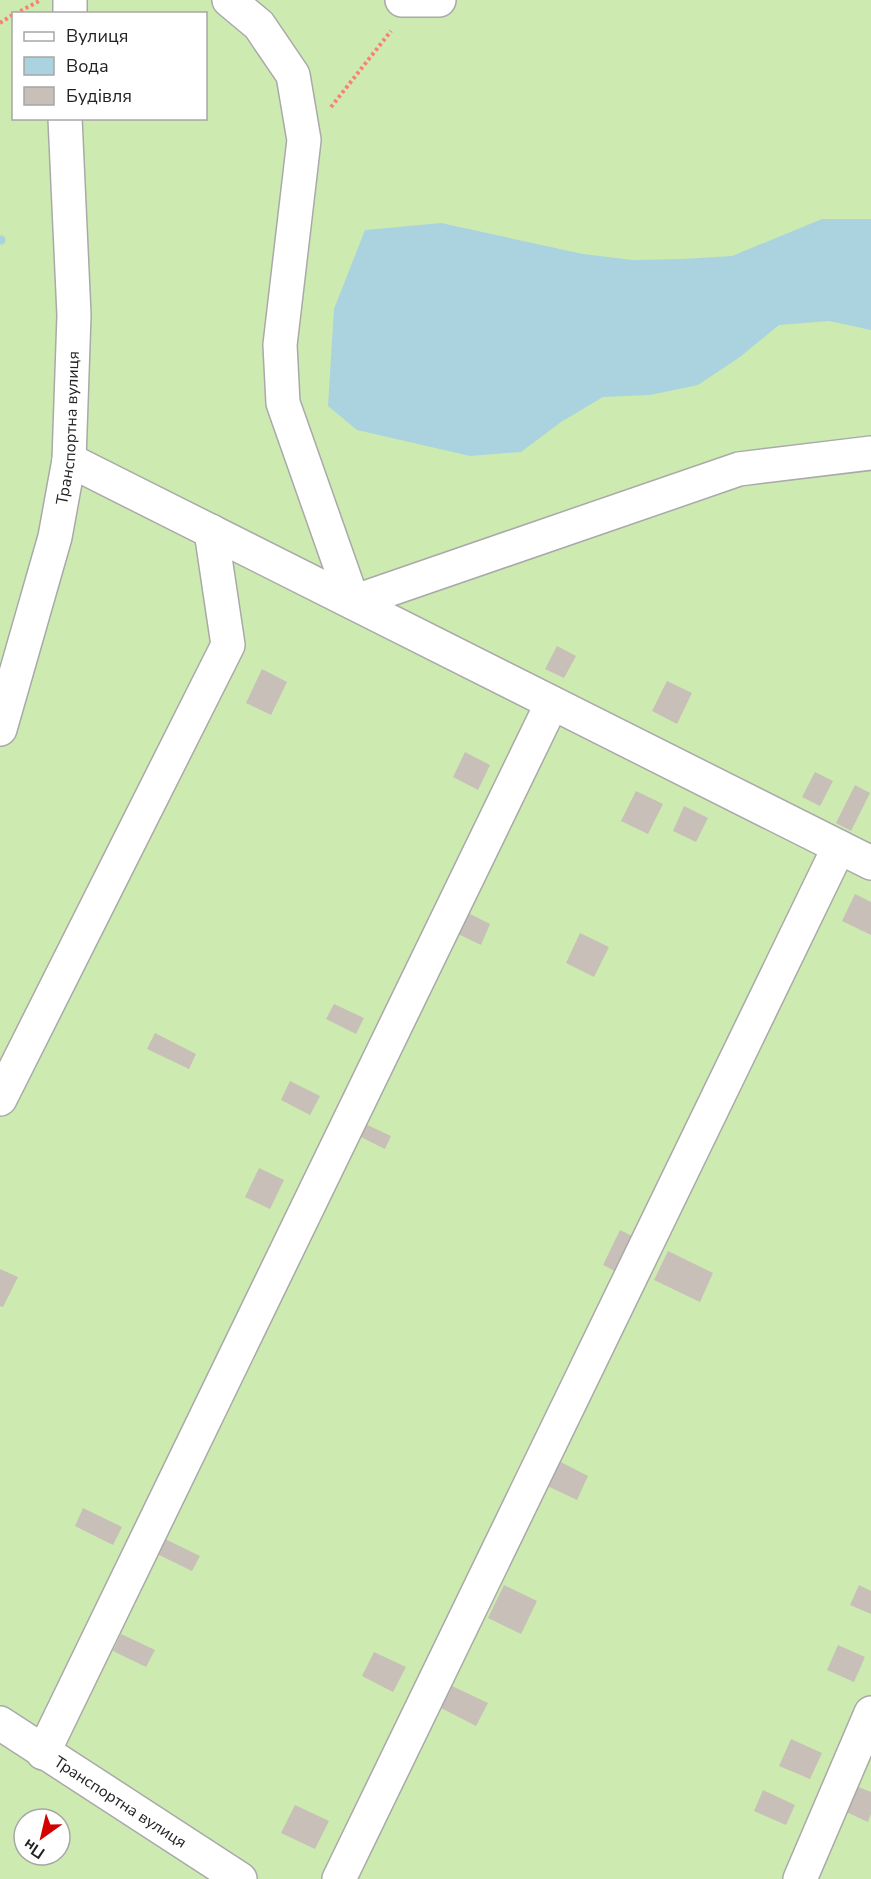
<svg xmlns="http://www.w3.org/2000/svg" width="871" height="1879" font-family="'Nunito Sans',sans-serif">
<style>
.grass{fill:#cdebb0;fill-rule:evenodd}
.water{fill:#aad3df}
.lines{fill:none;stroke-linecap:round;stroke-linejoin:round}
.stream{stroke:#aad3df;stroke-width:9}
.building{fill:#c7bfb8}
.minor-casing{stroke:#a9a9a9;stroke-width:36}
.path{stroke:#fa8072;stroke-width:4;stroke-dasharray:3 3;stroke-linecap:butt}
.minor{stroke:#fff;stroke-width:33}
.labels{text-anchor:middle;stroke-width:4.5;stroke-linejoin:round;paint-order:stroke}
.street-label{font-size:16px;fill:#222;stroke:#fff}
</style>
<rect width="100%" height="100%" fill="#f2efe9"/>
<!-- grass -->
<path class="grass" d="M0,0H871V1879H0ZM14,14H206V118H14ZM24,1819H60V1855H24Z"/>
<!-- water -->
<path class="water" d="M822,219H871V330L829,321L779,325L740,357L698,385L650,395L603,397L561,422L521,452L470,456L357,430L328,406L334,309L365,230L441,223L583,254L633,260L682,259L732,256Z"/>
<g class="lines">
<!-- stream -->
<path class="stream" d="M0,240H1"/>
</g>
<!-- building -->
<path class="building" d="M557,646L576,656L564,678L545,669Z
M262,669L287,682L271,715L246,703Z
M667,681L692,693L677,724L652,711Z
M465,752L490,765L478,790L453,777Z
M815,772L833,781L820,806L802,797Z
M855,785L870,793L851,831L836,823Z
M636,791L663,804L648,834L621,821Z
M684,806L708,818L696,842L673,831Z
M855,894L871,902V935L842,921Z
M466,912L490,924L481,945L456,933Z
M580,933L609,947L594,977L566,963Z
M334,1004L364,1018L356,1034L326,1019Z
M155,1033L196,1054L189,1069L147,1049Z
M290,1081L320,1096L310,1115L281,1100Z
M361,1122L391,1136L385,1149L355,1134Z
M259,1168L284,1180L270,1209L245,1197Z
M620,1230L636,1238L619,1273L603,1265Z
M668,1251L713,1273L700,1302L654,1280Z
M0,1269L18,1277L3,1307L0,1306Z
M553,1458L588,1476L577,1500L541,1483Z
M83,1508L122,1527L113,1545L75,1526Z
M163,1538L200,1556L192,1571L155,1553Z
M504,1585L537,1601L521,1634L488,1618Z
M859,1585L871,1591V1614L850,1605Z
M121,1634L155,1650L146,1667L113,1651Z
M838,1645L865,1657L854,1682L827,1670Z
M374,1652L406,1667L393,1692L362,1676Z
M452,1686L488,1703L476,1726L441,1708Z
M791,1739L822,1753L810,1779L779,1766Z
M853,1785L871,1792V1814L868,1822L842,1810Z
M763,1790L795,1805L786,1825L754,1811Z
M295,1805L329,1821L315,1849L281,1833Z"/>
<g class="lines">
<defs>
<g id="minor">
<path d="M229,0L259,25L293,75L304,140L280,345L283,403L353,602L739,469L871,453"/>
<path d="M402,0H439"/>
<path d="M70,14V0"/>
<path d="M69,460L871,863"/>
<path id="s1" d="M0,729L55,537L69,460L74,315L65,118"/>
<path d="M0,1099L228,645L211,531"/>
<path id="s2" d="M0,1723L240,1879"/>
<path d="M43,1753L552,703"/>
<path d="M339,1879L839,847"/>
<path d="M800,1879L871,1713"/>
</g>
</defs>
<!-- minor casing -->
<use href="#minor" class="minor-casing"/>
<!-- path -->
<path class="path" d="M15,14L39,1
M0,23L14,14
M331,107L391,31"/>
<!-- minor -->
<use href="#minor" class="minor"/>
</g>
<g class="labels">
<!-- street labels -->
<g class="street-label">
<text dy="6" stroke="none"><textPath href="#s1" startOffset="310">Транспортна вулиця</textPath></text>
<text dy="6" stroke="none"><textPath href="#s2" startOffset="144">Транспортна вулиця</textPath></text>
</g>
</g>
<!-- legend -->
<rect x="12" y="12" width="195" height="108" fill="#ffffff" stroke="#a7a7a7" stroke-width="1.5"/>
<rect x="24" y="32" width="30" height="9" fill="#ffffff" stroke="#a7a7a7" stroke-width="1.5"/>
<text x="66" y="42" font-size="18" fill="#222222">Вулиця</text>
<rect x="24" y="57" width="30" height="18" fill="#aad3df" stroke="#a7a7a7" stroke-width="1.5"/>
<text x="66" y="72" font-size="18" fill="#222222">Вода</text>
<rect x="24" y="87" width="30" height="18" fill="#c7bfb8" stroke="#a7a7a7" stroke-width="1.5"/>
<text x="66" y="102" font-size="18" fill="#222222">Будівля</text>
<!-- north arrow -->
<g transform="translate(42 1837) rotate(214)"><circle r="28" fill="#ffffff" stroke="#a7a7a7" stroke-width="1.5"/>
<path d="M0-4.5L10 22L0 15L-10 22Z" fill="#d40000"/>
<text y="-9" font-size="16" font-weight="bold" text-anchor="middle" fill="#222222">Пн</text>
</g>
</svg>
